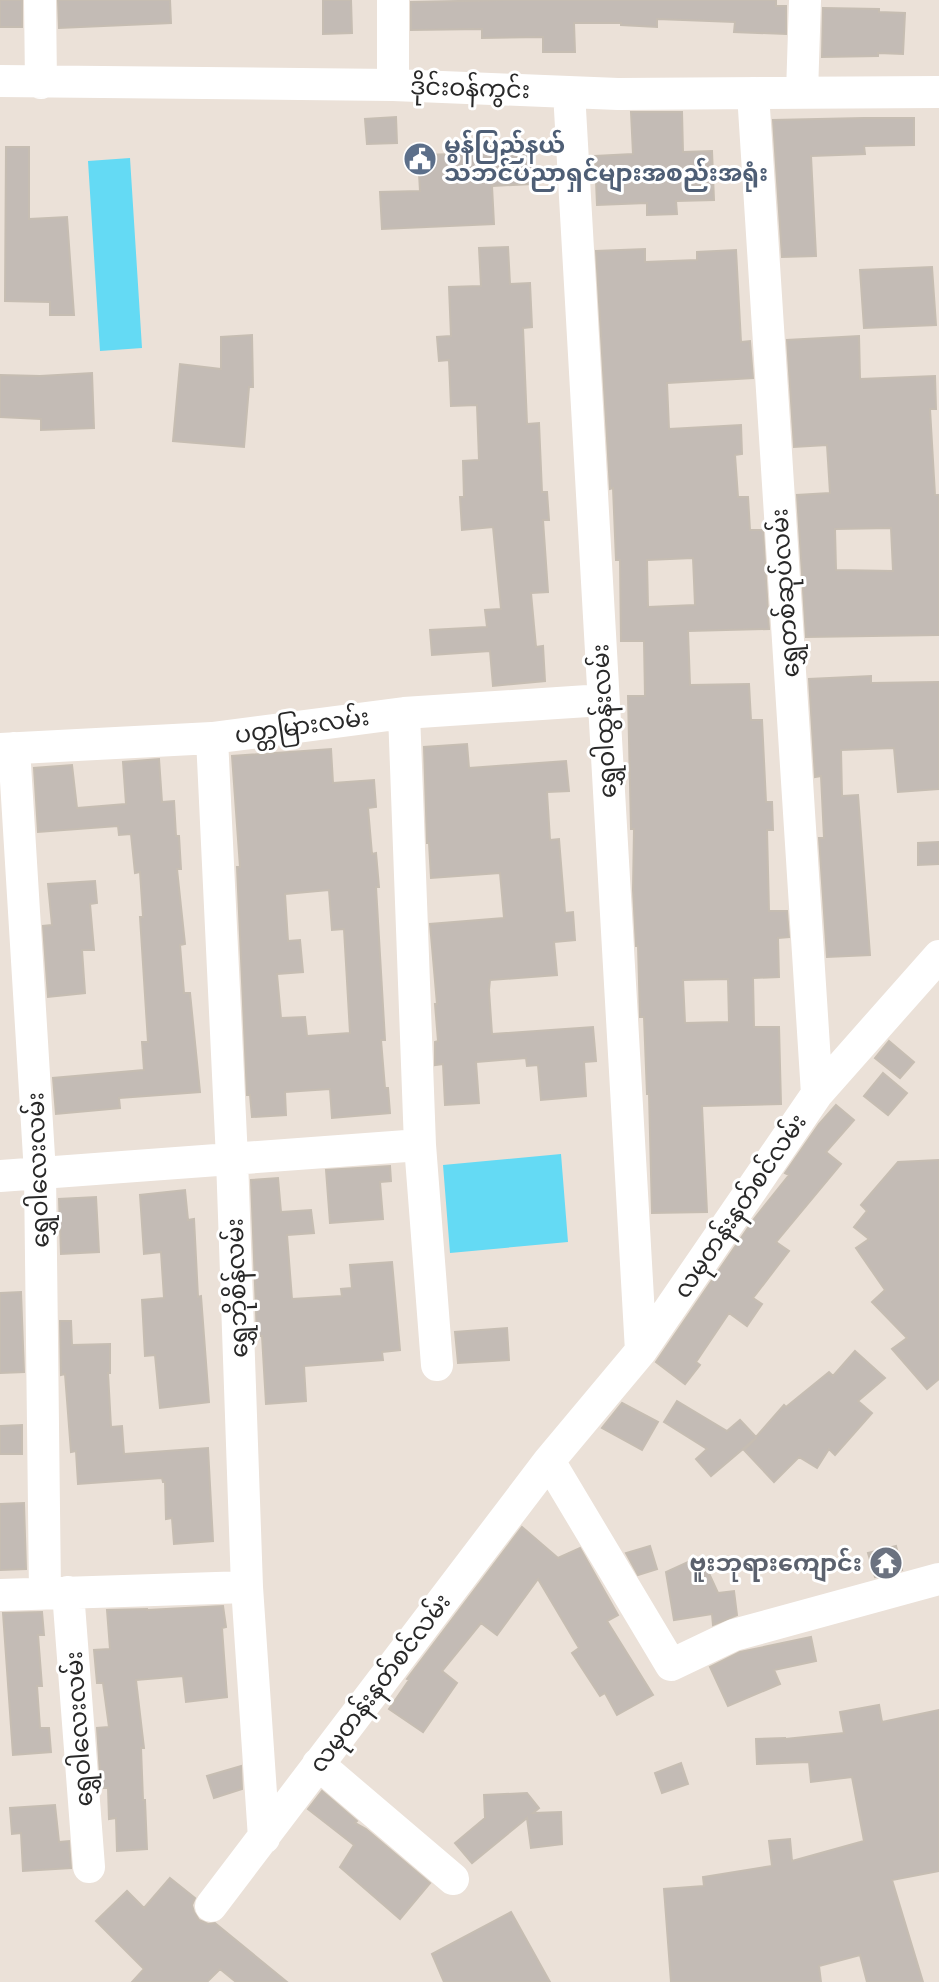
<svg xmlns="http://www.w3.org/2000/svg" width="939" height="1982" font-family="Commissioner,'Noto Sans Myanmar',sans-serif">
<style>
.water{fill:#64daf4}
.building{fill:#c3bbb5;stroke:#c6bdb2;stroke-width:2;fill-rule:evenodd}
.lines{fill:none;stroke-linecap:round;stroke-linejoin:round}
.minor{stroke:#fff;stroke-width:32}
.labels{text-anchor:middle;stroke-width:6;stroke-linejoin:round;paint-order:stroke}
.street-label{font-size:24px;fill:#282828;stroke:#fff}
.service-label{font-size:24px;font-weight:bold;fill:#4e5e75;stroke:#fff;text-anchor:start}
.worship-label{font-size:24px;font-weight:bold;fill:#5b616d;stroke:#fff;text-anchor:end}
</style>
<rect width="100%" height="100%" fill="#ebe1d8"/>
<!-- water -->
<path class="water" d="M130,158L142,348L100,351L88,161Z
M561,1154L568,1242L450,1253L443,1165Z"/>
<!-- building -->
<path class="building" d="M0,0H22V27H0Z
M58,0H170L171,23L59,28Z
M323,0H351L352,33L323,34Z
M504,0H776V6H786V34L734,32L735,22L657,19V27L621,25V23H574L575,52H543V37L482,38V29L411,30V2Z
M823,8L879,9V12L905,13L903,54L878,53V56L822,57Z
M631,112H682L683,152L712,151L714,200L676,201L677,214L647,215V203L597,205L595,156L633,154Z
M396,117L397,143L367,144L365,119Z
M864,118H914V145L864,146L865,154L811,156L816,256L782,257L773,120Z
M530,140L532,184L492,186L494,224L382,229L380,192L420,191L418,155L458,154V144Z
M6,147H29V219L67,217L74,315H50V302L5,301Z
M508,247L510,284L530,283L532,327L523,328L527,424L539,423L542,492H547L549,520H543L548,592L531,593L536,647L543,646L545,681L493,686L490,651L432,655L430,630L487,627L485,610L501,609L493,527L462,530L460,497H464L463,461L479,460L477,405L451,406L449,360L439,361L437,337L451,336L449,287L481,286L479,248Z
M645,249V262L697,260V252L736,250L741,342L750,341L753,378L667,383L669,429L741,425L742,454L735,455L738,497H748L750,530H763L769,629L688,631L690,685L749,684L751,720H762L766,802H772L773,830H767L769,911H787L789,937L778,938L779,977L753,978L754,1027H779L781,1104L702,1106L707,1212L652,1213L649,1094H647L644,1017H640L638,946H636L633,890L634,829H631L628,696H645L644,641H621L620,560H616L613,488L610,489L596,251ZM693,558L695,605L648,607L647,560ZM728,979L729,1022L685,1023L683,980Z
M932,267L936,325L864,328L860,270Z
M252,335L253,387H249L244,447L173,441L180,364L221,369V337Z
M859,336L860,379L935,376L936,409H930L935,495H939V635L806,637L797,495L830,493L827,445L794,447L787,340ZM891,528L893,571L836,570L835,529Z
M92,373L94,428L41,430V419L0,417V375L40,376Z
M871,676V683L939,682V789L898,792L894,748L841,750L842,796L858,795L870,955L827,957L819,838H824L821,776L815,777L809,679Z
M467,744L469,768L566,761L569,791L547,792L550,840L559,839L565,913L573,912L575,940L554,942L557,975L490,980L489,990L492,1034L593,1027L596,1061L584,1062L586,1096L541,1100L538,1065L527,1066L526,1058L476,1062L479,1103L445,1105L443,1064L435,1065V1042L438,1041L435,1004H437L430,924L504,918L500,873L431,878L429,843H427L424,747Z
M331,749L333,783L374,780L376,807L368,808L372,854L376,853L379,887H376L385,1040H381L385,1088H388L390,1113L332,1118L330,1089L285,1092L286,1115L252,1117L250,1095H247L237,867H240L232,756ZM329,890L332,930L344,929L350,1033L307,1036L305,1017L281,1018L277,974L303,972L300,940L288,941L285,894Z
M159,759L162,802L174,801L176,836H179L181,869H177L185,944L180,945L184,993H190L200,1092L119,1098L120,1108L56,1114L53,1078L144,1070L142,1042H148L140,917H143L140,872L135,873L131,834L119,835L118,826L38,832L34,768L72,765L77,808L126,804L123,762Z
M939,842V864L918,865V843Z
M95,881L97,903L90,904L94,950H82L85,993L48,997L43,926L52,925L48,884Z
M889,1041L914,1062L900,1078L875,1058Z
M883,1073L907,1093L888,1115L864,1096Z
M836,1105L854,1120L826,1152L841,1164L776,1242L789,1251L753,1298L762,1304L747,1326L729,1313L696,1362L700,1365L685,1384L656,1362L754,1219L789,1175L785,1173L819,1124Z
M939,1160V1379L927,1389L892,1349L907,1338L872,1302L885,1290L856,1248L869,1239L854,1227L867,1211L861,1205L898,1162Z
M390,1166L391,1181L380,1182L383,1219L330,1223L326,1170Z
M278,1178L281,1212L311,1210L314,1233L287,1235L292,1299L342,1296L341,1289L352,1288L350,1265L392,1262L400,1350L382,1352L383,1360L304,1366L306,1401L266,1404L262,1336H257L251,1180Z
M185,1190L188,1220L194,1219L198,1297L201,1296L209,1402L160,1408L155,1355L145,1356L142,1300L164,1298L161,1252L144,1254L140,1195Z
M96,1197L99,1252L61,1254L59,1199Z
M21,1292L24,1372L0,1373V1293Z
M60,1321H71L72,1345L110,1344V1373H108L111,1427L122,1426L124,1454L208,1448L213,1541L174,1544L172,1518L166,1519L165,1482H163L162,1478L78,1484L76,1451L71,1452L65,1374L61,1375Z
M507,1328L509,1360L458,1363L455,1332Z
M855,1351L885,1378L858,1401L872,1413L835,1455L829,1449L817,1468L799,1457L774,1482L744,1450L756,1438L711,1476L696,1459L707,1449L664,1422L677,1401L727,1431L740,1420L756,1437L784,1405L786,1407L829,1372L833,1376Z
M622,1403L658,1422L642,1450L602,1428Z
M22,1425V1454H0V1426Z
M24,1503L26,1569L0,1570V1504Z
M522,1527L558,1558L580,1548L618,1615L607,1621L653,1695L617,1715L605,1693L600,1696L572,1653L579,1648L538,1579L497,1635L481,1623L442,1671L457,1683L423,1732L389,1709L409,1680L407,1679Z
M650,1546L657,1569L638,1575L626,1553Z
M896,1546L902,1570L875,1577L868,1553Z
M701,1556L718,1593L734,1591L737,1615L713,1625L712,1614L674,1620L666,1572Z
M223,1606L226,1627L222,1628L227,1697L186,1702L183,1676L136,1680L144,1748H141L143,1800H145L147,1849L117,1851L116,1818L109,1819L108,1788H101L97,1728L109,1727L103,1683H97L94,1650L110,1649L107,1610L147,1609V1610Z
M42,1612L44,1635H38L42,1686H37L40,1728H49L51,1752L13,1755L3,1613Z
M811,1637L816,1661L774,1670L780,1684L728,1706L710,1667L740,1652Z
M879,1705L882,1722L939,1710V1871L892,1880L923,1982H867L860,1955L819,1966L821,1982H671L664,1889L704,1886L703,1877L772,1866L769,1841L790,1839L792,1861L864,1841L852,1777L811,1782L809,1762L757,1764L756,1739L785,1738V1739L844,1733L840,1712Z
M681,1763L688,1784L662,1793L655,1773Z
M241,1766L242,1789L214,1798L207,1776Z
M322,1791L357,1821L355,1823L366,1829L430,1883L400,1919L340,1867L354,1845L308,1809Z
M527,1793L539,1808L533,1813L561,1812L562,1844L531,1848L527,1818L472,1863L455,1843L485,1818L484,1795Z
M55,1805L59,1842L69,1841L71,1868L23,1871L21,1833L12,1834L10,1808Z
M170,1878L195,1898L192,1905L194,1912L199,1920L208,1924L215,1923L287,1982H236L220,1969L207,1982H132L144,1969L96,1921L127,1891L144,1908Z
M511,1912L550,1982H444L432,1954Z"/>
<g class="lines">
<!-- minor -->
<path class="minor" d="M40,0L41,83
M0,81L393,85L618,94L939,92
M393,85V0
M569,92L641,1351
M753,93L817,1094
M802,93L805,0
M404,713L420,1145L437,1365
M212,738L232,1159L247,1587L264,1838
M14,748L40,1173L45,1593
M0,749L212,738L404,713L603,700
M0,1176L420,1145
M549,1461L671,1665L734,1635L939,1579
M68,1592L89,1867
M0,1595L247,1587
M318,1764L453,1879
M211,1906L549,1461L641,1351L817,1094L939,956"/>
</g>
<!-- icons -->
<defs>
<symbol id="civic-disc" viewBox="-11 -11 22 22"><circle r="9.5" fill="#5c6f8a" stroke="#fff"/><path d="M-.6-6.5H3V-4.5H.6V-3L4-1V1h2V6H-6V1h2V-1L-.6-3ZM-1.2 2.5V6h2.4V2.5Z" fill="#fff"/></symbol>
<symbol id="temple-disc" viewBox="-11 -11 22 22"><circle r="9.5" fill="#6b7280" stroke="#fff"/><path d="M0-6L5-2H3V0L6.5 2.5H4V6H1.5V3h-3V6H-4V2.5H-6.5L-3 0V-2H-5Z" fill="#fff"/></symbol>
</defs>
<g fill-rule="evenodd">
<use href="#civic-disc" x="401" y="140" width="38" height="38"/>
<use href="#temple-disc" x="867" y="1544" width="38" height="38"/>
</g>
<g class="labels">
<!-- street labels -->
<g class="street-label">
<text transform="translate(470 88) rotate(2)" y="8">ဒိုင်းဝန်ကွင်း</text>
<text transform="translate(785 593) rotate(-94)" y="8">ရွှေတစ်ဆုပ်လမ်း</text>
<text transform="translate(604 721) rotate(-93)" y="8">ရွှေဝါထွန်းလမ်း</text>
<text transform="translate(302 726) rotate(-8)" y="8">ပတ္တမြားလမ်း</text>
<text transform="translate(38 1170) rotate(-92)" y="8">ရွှေဝါလေးလမ်း</text>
<text transform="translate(740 1206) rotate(-56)" y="8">လမုတန်းနတ်စင်လမ်း</text>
<text transform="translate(237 1288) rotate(-92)" y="8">ရွှေဘိုစိန်လမ်း</text>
<text transform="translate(380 1683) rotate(-53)" y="8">လမုတန်းနတ်စင်လမ်း</text>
<text transform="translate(79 1729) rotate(-94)" y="8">ရွှေဝါလေးလမ်း</text>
</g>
<!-- service labels -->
<g class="service-label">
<text x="444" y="153">မွန်ပြည်နယ်<tspan x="444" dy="28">သဘင်ပညာရှင်များအစည်းအရုံး</tspan></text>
</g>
<!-- worship labels -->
<g class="worship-label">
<text x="862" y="1571">ဗူးဘုရားကျောင်း</text>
</g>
</g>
</svg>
